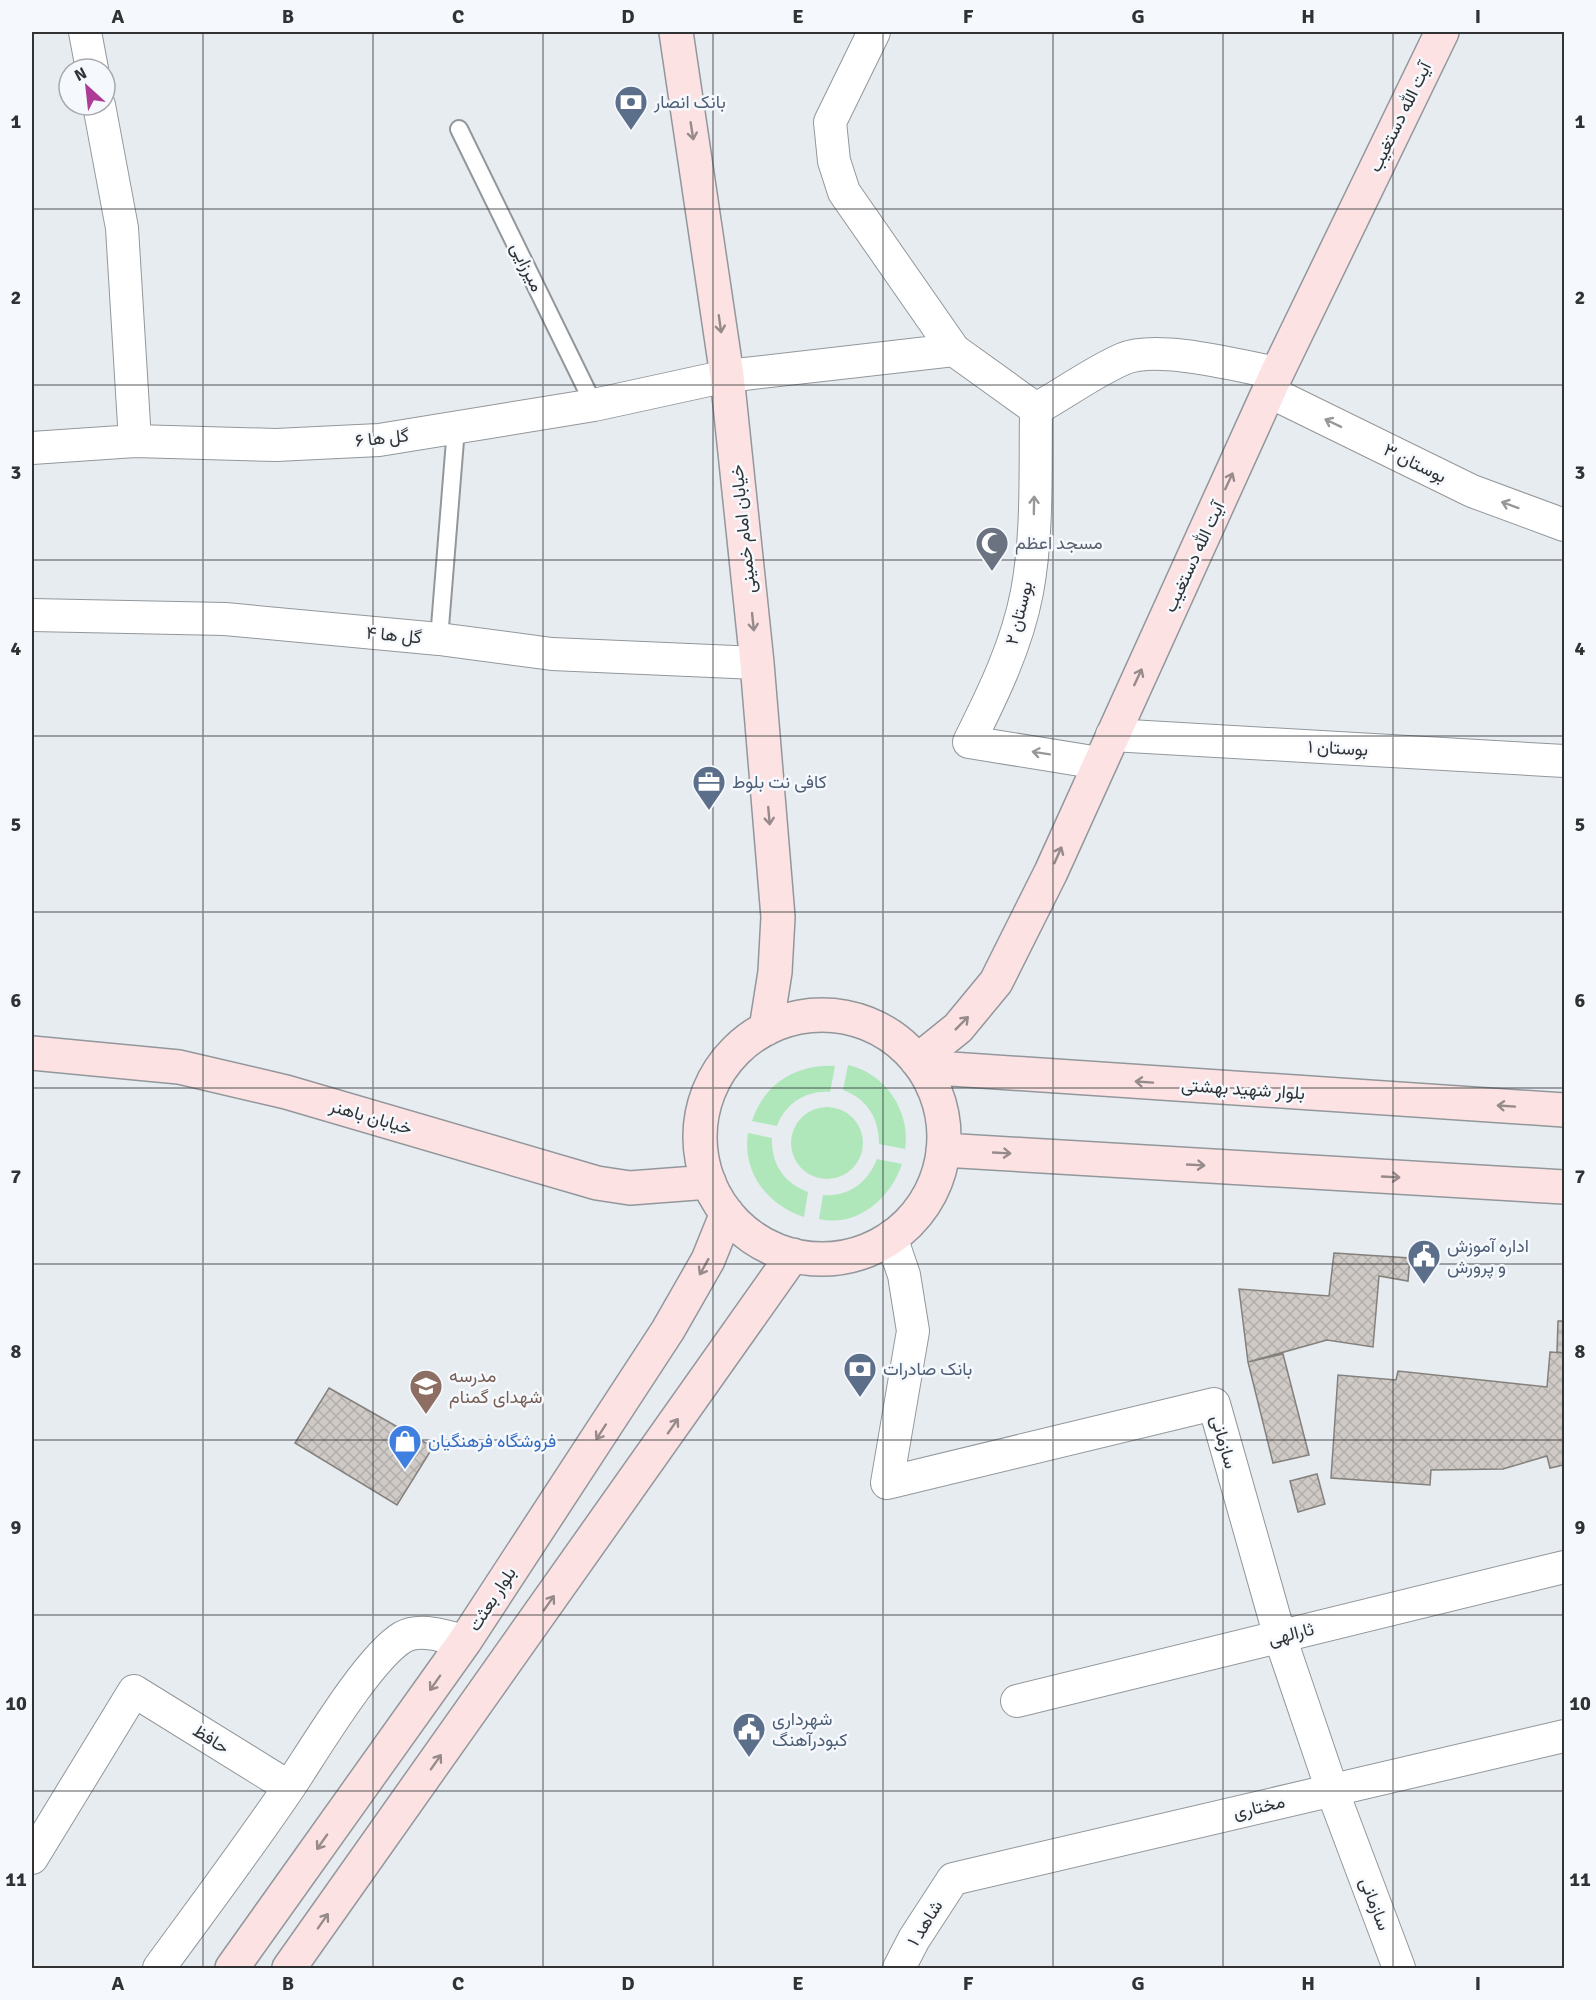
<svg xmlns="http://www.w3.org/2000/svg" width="1596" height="2000" font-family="Signika,Vazirmatn,sans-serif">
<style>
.grass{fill:#afe7ba}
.building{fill:url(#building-cross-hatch);stroke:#84807c;stroke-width:1.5}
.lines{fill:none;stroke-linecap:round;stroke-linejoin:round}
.lane-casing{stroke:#92979b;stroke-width:20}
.street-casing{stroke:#92979b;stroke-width:34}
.secondary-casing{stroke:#92979b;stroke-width:36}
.lane{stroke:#fff;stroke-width:16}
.street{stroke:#fff;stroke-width:32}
.secondary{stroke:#fde2e3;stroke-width:33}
.oneway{stroke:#968a8b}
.oneway2{stroke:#989899}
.grid{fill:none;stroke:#303233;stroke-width:1.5;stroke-opacity:0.55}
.labels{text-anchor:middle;stroke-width:5;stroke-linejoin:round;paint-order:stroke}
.service-label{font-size:18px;fill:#4e5e75;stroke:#f5f9fe;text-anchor:start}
.street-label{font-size:18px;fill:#303233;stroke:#f5f9fe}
.worship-label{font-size:18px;fill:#5b616d;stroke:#f5f9fe;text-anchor:start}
.education-label{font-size:18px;fill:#785e54;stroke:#f5f9fe;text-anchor:start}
.shop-label{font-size:18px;fill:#366cbe;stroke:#f5f9fe;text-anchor:start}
.neatline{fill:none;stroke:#303233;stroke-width:2}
.grid-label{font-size:20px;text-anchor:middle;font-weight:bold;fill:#303233}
</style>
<defs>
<pattern id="building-cross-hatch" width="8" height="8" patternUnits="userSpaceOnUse" patternTransform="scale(1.5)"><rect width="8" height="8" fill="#cfcac6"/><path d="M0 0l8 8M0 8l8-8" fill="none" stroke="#b2aeab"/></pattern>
</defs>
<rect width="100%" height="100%" fill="#e7ecf1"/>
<!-- grass -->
<path class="grass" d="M848,1065C885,1073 911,1111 905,1149L879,1144C879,1119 868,1099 843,1090Z
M835,1066L830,1092C806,1090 785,1104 777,1126L752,1121C764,1084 796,1064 835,1066Z
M791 1143a36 36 0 1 1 72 0a36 36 0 1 1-72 0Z
M748,1133L772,1138C771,1164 784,1183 808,1192L804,1217C767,1205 742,1172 748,1133Z
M877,1159L902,1164C891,1198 857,1228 819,1219L823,1195C849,1197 868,1182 877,1159Z"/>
<!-- building -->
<path class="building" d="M1334,1253L1410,1258L1408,1281L1379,1276L1373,1347L1327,1340L1248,1362L1239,1289L1329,1296Z
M1558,1321H1564V1353L1557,1352Z
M1550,1352L1564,1353V1465L1550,1468L1547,1456L1503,1469L1431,1470L1430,1485L1331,1478L1338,1375L1396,1380L1398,1371L1547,1387Z
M1283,1354L1309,1455L1273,1463L1248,1362Z
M329,1388L433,1447L397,1505L295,1443Z
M1317,1474L1325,1504L1298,1512L1290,1481Z"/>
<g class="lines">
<defs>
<path id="lane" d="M459,129L594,405
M439,639L456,428"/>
<path id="street" d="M85,32L92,69
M99,105L122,228L135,441
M954,350L1036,409C1035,470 1038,533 1027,592C1017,645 993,694 969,742L1099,763
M1270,392L1472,491L1564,525
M1036,409C1065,393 1093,372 1123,359C1157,344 1240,366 1277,373
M32,448L135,441L276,445L379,440L594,405L727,376L954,350L844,192L834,161L830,122L874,32
M32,615L225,619L439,639L552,654L757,663
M1112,735L1564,761
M891,1237L904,1275L913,1331L887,1483L1214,1404L1280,1637L1332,1790L1399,1968
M1017,1701L1564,1567
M32,1858L134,1691L289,1787
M159,1968C203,1908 248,1848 290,1786C314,1750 369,1657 403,1637C421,1627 446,1637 465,1641
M899,1968L914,1939L953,1879L1564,1736"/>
<path id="secondary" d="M676,32L727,376L757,663L778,917L775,972L766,1029
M700 1137a122 122 0 1 1 244 0a122 122 0 1 1-244 0Z
M32,1053L179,1067L286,1092L597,1183L630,1188L709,1182
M917,1061L958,1028L996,982L1051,872L1277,373L1442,32
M922,1067L1564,1110
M943,1150L1564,1187
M232,1968L465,1641L668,1330L708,1260L727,1213
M289,1968L793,1255"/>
</defs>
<!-- lane casing -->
<use href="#lane" class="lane-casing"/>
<!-- street casing -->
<use href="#street" class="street-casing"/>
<!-- secondary casing -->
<use href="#secondary" class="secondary-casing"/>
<!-- lane -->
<use href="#lane" class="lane"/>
<!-- street -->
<use href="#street" class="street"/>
<!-- secondary -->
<use href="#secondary" class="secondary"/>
</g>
<!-- one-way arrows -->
<defs><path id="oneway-shaft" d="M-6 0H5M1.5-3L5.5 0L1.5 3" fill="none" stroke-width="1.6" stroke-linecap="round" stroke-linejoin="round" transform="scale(1.5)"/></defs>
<g class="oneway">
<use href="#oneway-shaft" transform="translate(692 131) rotate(81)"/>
<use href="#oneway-shaft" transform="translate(720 324) rotate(82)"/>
<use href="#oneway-shaft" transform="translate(1229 481) rotate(-65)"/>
<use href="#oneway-shaft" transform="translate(753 622) rotate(84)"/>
<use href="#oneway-shaft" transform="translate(1138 677) rotate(-65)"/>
<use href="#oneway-shaft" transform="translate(769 816) rotate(85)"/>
<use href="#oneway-shaft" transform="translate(1058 855) rotate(-66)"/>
<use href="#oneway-shaft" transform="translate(962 1023) rotate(-45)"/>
<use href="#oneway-shaft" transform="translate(1144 1082) rotate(-176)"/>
<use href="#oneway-shaft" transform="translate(1506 1106) rotate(-176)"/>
<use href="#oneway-shaft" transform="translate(1002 1153) rotate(3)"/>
<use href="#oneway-shaft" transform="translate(1196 1165) rotate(3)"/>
<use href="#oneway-shaft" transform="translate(1391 1177) rotate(3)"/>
<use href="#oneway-shaft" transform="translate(704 1267) rotate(119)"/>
<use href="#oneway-shaft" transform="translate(673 1426) rotate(-55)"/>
<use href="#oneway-shaft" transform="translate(601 1432) rotate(123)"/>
<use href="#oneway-shaft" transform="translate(549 1603) rotate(-55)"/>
<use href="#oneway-shaft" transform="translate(435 1683) rotate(125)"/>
<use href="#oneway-shaft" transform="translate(436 1762) rotate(-55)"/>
<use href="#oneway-shaft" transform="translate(322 1842) rotate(125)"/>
<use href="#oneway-shaft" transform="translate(323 1921) rotate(-55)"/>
</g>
<g class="oneway2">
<use href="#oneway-shaft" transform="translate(1333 423) rotate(-154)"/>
<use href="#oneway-shaft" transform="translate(1034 505) rotate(-89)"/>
<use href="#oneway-shaft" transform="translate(1510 505) rotate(-160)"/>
<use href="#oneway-shaft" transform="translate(1041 753) rotate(-171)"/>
</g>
<!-- grid -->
<path class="grid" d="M203,32V1968M373,32V1968M543,32V1968M713,32V1968M883,32V1968M1053,32V1968M1223,32V1968M1393,32V1968M32,209H1564M32,385H1564M32,560H1564M32,736H1564M32,912H1564M32,1088H1564M32,1264H1564M32,1440H1564M32,1615H1564M32,1791H1564"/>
<!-- icons -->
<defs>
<symbol id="bank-pin" viewBox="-11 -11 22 30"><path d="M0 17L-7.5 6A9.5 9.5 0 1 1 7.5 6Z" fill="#5c6f8a" stroke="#f5f9fe"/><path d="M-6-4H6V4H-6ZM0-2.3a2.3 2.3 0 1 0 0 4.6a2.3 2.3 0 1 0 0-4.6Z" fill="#fff"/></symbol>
<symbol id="mosque-pin" viewBox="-11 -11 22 30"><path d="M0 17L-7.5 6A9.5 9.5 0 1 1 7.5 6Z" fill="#6b7280" stroke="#f5f9fe"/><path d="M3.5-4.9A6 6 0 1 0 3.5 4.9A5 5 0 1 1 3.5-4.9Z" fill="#fff"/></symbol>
<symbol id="office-pin" viewBox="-11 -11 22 30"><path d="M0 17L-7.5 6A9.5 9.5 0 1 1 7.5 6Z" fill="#5c6f8a" stroke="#f5f9fe"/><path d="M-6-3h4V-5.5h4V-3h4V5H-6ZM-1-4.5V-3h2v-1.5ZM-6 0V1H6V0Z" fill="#fff"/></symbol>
<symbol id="civic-pin" viewBox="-11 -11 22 30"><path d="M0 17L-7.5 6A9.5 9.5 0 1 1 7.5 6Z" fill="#5c6f8a" stroke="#f5f9fe"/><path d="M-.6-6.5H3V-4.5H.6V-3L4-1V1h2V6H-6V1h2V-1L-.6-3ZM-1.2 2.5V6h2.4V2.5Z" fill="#fff"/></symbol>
<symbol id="school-pin" viewBox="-11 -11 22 30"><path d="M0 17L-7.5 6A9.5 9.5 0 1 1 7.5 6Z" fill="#8d6e63" stroke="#f5f9fe"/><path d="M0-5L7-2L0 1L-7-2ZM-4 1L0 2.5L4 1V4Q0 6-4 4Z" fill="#fff"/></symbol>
<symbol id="shop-pin" viewBox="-11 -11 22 30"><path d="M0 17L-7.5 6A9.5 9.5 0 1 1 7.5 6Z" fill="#3f7fe0" stroke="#f5f9fe"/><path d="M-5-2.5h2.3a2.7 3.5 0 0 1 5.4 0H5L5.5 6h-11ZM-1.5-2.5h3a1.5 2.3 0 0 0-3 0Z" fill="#fff"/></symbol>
</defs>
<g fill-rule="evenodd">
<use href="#bank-pin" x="612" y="83" width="38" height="52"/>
<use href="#mosque-pin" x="973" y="524" width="38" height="52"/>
<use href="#office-pin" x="690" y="763" width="38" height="52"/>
<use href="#civic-pin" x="1405" y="1237" width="38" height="52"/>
<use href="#bank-pin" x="841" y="1350" width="38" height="52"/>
<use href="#school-pin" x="407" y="1367" width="38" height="52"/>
<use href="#shop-pin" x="386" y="1422" width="38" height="52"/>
<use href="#civic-pin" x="730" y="1710" width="38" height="52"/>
</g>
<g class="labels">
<!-- service labels -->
<g class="service-label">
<text x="654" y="108">بانک انصار</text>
<text x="732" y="788">کافی نت بلوط</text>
<text x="1447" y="1252">اداره آموزش<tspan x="1447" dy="21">و پرورش</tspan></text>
<text x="883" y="1375">بانک صادرات</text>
<text x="772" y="1725">شهرداری<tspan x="772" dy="21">کبودرآهنگ</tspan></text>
</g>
<!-- street labels -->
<g class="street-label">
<text transform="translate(1400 117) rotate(-64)" y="6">آیت الله دستغیب</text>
<text transform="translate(527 267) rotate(64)" y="6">میرزایی</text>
<text transform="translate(382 438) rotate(-6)" y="6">گل ها ۶</text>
<text transform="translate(1415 463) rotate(26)" y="6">بوستان ۳</text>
<text transform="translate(743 529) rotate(-96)" y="6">خیابان امام خمینی</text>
<text transform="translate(1194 557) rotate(-65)" y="6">آیت الله دستغیب</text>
<text transform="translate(1019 613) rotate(-76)" y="6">بوستان ۲</text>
<text transform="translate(394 635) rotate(5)" y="6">گل ها ۴</text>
<text transform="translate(1338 748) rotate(3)" y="6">بوستان ۱</text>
<text transform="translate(1243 1089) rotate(4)" y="6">بلوار شهید بهشتی</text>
<text transform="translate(371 1117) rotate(16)" y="6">خیابان باهنر</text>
<text transform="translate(1224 1442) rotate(74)" y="6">سازمانی</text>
<text transform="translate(492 1599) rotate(-57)" y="6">بلوار بعثت</text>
<text transform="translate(1291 1634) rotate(-14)" y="6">ثارالهی</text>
<text transform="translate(211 1739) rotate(32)" y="6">حافظ</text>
<text transform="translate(1259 1807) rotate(-13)" y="6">مختاری</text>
<text transform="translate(1375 1904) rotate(69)" y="6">سازمانی</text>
<text transform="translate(925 1923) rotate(-58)" y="6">شاهد ۱</text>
</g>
<!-- worship labels -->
<g class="worship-label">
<text x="1015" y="549">مسجد اعظم</text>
</g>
<!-- education labels -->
<g class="education-label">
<text x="449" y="1382">مدرسه<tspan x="449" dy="21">شهدای گمنام</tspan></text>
</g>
<!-- shop labels -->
<g class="shop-label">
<text x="428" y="1447">فروشگاه فرهنگیان</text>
</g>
</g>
<!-- border -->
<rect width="1596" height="2000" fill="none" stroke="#f5f9fe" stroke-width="66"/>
<!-- north arrow -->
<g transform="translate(87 87) rotate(333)"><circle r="28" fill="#f5f9fe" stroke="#a6a9ad" stroke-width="1.5"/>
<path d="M0-4.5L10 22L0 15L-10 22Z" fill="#ae3c97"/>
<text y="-9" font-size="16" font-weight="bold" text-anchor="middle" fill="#303233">N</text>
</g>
<rect x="33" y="33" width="1530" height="1934" class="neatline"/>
<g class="grid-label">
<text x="118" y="23">A</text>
<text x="288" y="23">B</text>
<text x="458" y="23">C</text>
<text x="628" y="23">D</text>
<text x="798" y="23">E</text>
<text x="968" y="23">F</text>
<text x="1138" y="23">G</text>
<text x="1308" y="23">H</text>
<text x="1478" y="23">I</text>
<text x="16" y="128">1</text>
<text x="1580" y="128">1</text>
<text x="16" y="304">2</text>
<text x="1580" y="304">2</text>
<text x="16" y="479">3</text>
<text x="1580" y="479">3</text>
<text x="16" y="655">4</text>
<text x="1580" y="655">4</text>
<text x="16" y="831">5</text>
<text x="1580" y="831">5</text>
<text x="16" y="1007">6</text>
<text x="1580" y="1007">6</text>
<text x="16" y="1183">7</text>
<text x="1580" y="1183">7</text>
<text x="16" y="1358">8</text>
<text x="1580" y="1358">8</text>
<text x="16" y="1534">9</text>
<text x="1580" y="1534">9</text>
<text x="16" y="1710">10</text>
<text x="1580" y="1710">10</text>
<text x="16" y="1886">11</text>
<text x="1580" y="1886">11</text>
<text x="118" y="1990">A</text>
<text x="288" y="1990">B</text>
<text x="458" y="1990">C</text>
<text x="628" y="1990">D</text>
<text x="798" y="1990">E</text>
<text x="968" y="1990">F</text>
<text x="1138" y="1990">G</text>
<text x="1308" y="1990">H</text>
<text x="1478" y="1990">I</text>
</g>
</svg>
